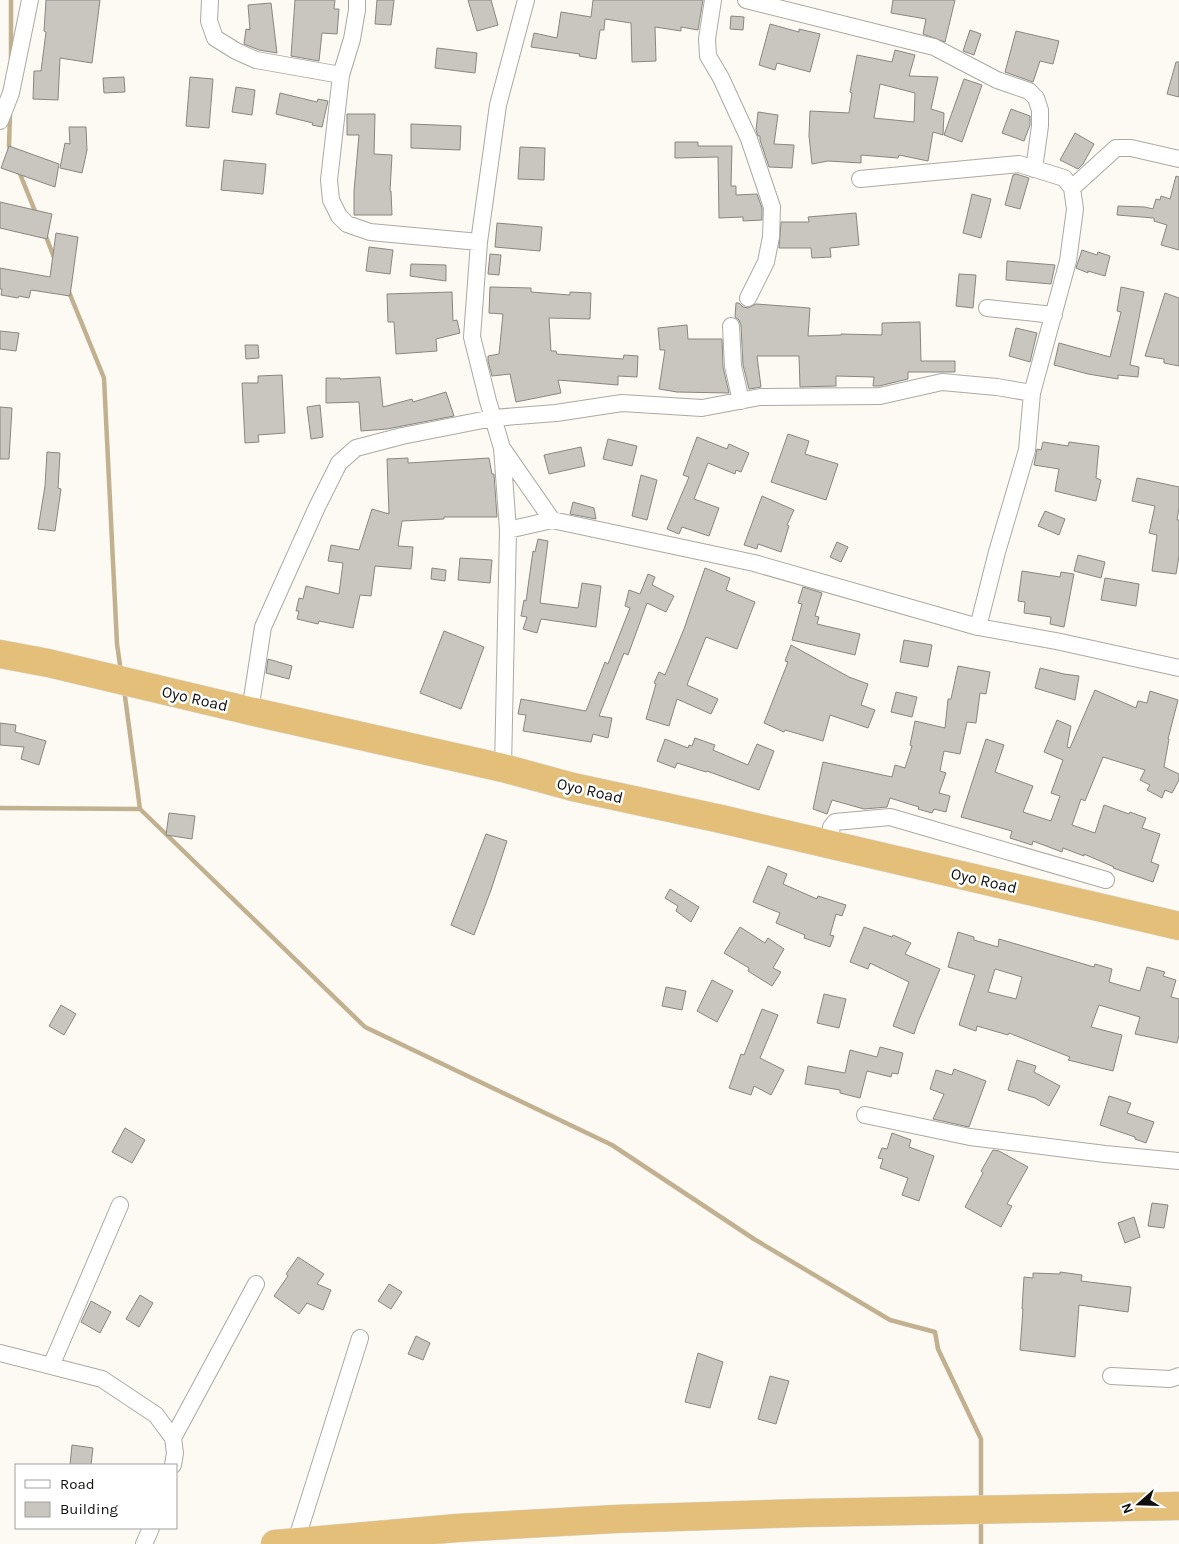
<svg xmlns="http://www.w3.org/2000/svg" width="1179" height="1544" font-family="Karla,sans-serif">
<style>
.lines{fill:none;stroke-linecap:round;stroke-linejoin:round}
.stream{stroke:#c2b190;stroke-width:4.5}
.building{fill:#c9c6c0;stroke:#898681;fill-rule:evenodd}
.street-casing{stroke:#aca9a3;stroke-width:18}
.highway-casing{stroke:#d9d9d8;stroke-width:29}
.street{stroke:#fff;stroke-width:16}
.highway{stroke:#e4bf79;stroke-width:28}
.labels{text-anchor:middle;stroke-width:5;stroke-linejoin:round;paint-order:stroke}
.street-label{font-size:16px;fill:#100f0d;stroke:#fff}
</style>
<rect width="100%" height="100%" fill="#fdfaf3"/>
<g class="lines">
<!-- stream -->
<path class="stream" d="M11,59V0
M10,114L9,146L11,151
M18,169L37,216
M45,234L55,260
M69,292L104,378L117,644L121,672
M124,689L140,809
M0,808L140,809L365,1027L612,1145L754,1239L890,1320L935,1332L938,1349L981,1439V1501
M981,1519V1544"/>
</g>
<!-- building -->
<path class="building" d="M46,0H100L92,63L60,58L58,100L33,99L34,71H41L46,32L44,31Z
M295,0H335L334,9H339L337,34L322,33L319,61L291,56Z
M377,0H394L391,25L375,24Z
M468,0H491L498,25L477,31Z
M593,0H703L698,30L681,27V31L655,27L656,61L632,62L631,23L605,19L604,30H600L596,59L579,56L580,54L531,47L534,33L557,38L561,12L591,17Z
M893,0H955L945,42L923,34L926,19L891,13Z
M271,3L277,53L259,50L244,44L246,29L250,30L248,5Z
M731,16L744,17L743,30L730,29Z
M770,24L799,32V29L820,34L810,72L777,63L775,70L759,65Z
M970,30L981,34L974,55L963,51Z
M1016,31L1059,41L1053,64L1040,61L1033,82L1005,72Z
M437,48L477,53L475,73L435,68Z
M895,50L915,55L909,76L938,77L931,109L944,113L943,135L933,132L928,161L899,155L898,158L861,155V163L828,161L812,164L809,136L810,111L849,113L852,93L850,92L857,55L892,62ZM880,84L915,93L914,122L874,118Z
M1176,62H1179V97L1167,94Z
M124,77L125,92L104,93L103,78Z
M190,77L213,79L209,128L186,126Z
M964,79L982,85L962,142L944,135Z
M236,87L255,90L252,115L232,112Z
M280,93L317,102L318,99L328,101L322,127L312,125L313,123L276,114Z
M1011,109L1030,116V125L1024,141L1002,133Z
M758,112L778,115L774,144L794,145L792,168L769,167L760,140V136H758L756,130Z
M347,114H375L374,154L392,155L390,191H391L392,215H354V191L359,135H347Z
M411,124L461,126L460,150L411,148Z
M69,127H86L87,150L82,173L60,168L65,143L70,144Z
M1075,133L1094,144L1083,164L1078,169L1060,160Z
M675,142H698V146H732L731,186H736V195L757,194L762,208V220L743,221V217L719,218L718,157L675,158Z
M9,146L59,164L55,187L1,168Z
M520,147L545,148L544,180L518,179Z
M224,160L266,164L263,194L221,190Z
M1016,174L1029,178L1020,209L1005,205L1013,175Z
M1176,176L1179,177V250L1161,245L1167,225L1154,221V218L1117,215L1118,206L1145,207L1153,209L1156,199L1160,200L1161,196L1170,199Z
M972,194L991,199L981,238L963,233Z
M0,202L52,214L47,239L0,228Z
M856,213L859,245L830,248L831,257L812,258L811,248H779L781,222H809L808,217Z
M497,223L542,227L540,251L495,247Z
M56,233L78,237L70,296L31,290L29,298L19,296L18,298L1,295L2,289H0V268L50,277Z
M369,247L393,250L390,274L366,271Z
M1082,250L1097,255L1098,252L1110,256L1105,276L1088,271V273L1076,268Z
M490,254L501,255L499,275L488,274Z
M1007,261L1055,265L1051,284L1006,280Z
M411,264L446,265V281L410,276Z
M959,274L976,275L973,308L956,306Z
M490,287L531,288V292L570,295V292L591,293L590,319L549,318L551,351H556L557,354L623,359L624,355L638,356L637,377L618,376V385L558,380L561,393L516,402L510,374L492,376L488,361V356L499,354L503,314L489,313Z
M1121,287L1144,292L1130,365L1139,367L1138,377L1118,375V379L1088,374L1054,365L1059,343L1110,357L1121,312L1117,311Z
M452,292L453,321L457,320L460,333L436,339L437,351L396,354L394,322H388L387,294Z
M1165,293L1179,298V366L1164,363V359L1145,356Z
M736,303H739L743,307L748,308L756,304L810,308L808,336L841,335V334L882,335V323L920,322L921,361H955V372H908V379L879,386H873L874,377L836,376V386L800,387L799,356H757L761,387L749,389L743,365L741,325L739,320L735,317Z
M687,325L688,339H722L723,367L729,393L677,392L659,389L665,350H660L658,328Z
M1016,328L1037,333L1030,362L1009,356Z
M0,331L19,333L16,351L0,349Z
M245,345H258L259,358L246,359Z
M282,375L285,433L258,435L259,442L245,443L242,383H258V376Z
M380,377L383,407L412,399L413,402L446,392L454,416L387,429L361,431L359,402L326,403V378H340V379Z
M320,405L323,437L311,439L307,407Z
M0,407L12,408L9,459H0Z
M788,434L809,441L805,454L838,464L826,500L771,482Z
M697,437L727,449L729,444L749,453L741,472L736,470L735,474L708,463L694,499L719,508L709,536L682,527L679,534L667,529L689,477L683,475Z
M608,439L637,446L632,466L603,459Z
M1043,442L1068,446L1069,442L1099,446L1096,478L1101,480L1096,501L1055,491L1059,469L1034,465L1037,449L1041,450Z
M581,447L585,466L549,474L544,455Z
M47,452L60,453L58,488L61,489L55,531L38,529L45,486Z
M408,458V463L489,458L492,474H494L497,517H444V519L402,521L398,546L413,547L411,569L375,566L371,596L360,595L353,628L319,621L318,624L297,619L299,611H296L299,598L303,599L306,586L339,594L343,563L328,561L331,545L359,550L372,509L389,514L387,459Z
M641,475L657,480L647,520L632,516Z
M1137,478L1179,487V508L1177,520H1179V556L1176,574L1152,571L1157,535L1149,533L1155,506L1132,501Z
M762,496L794,510L787,525L789,526L781,552L758,544L757,549L744,545Z
M573,502L594,508L596,519L570,514Z
M1045,511L1065,519L1059,535L1038,526Z
M538,539L548,541L540,603L578,608L582,583L601,586L596,627L541,619L537,633L523,629L527,617L521,616L524,600L526,601L533,551L535,552Z
M837,542L848,547L841,562L830,557Z
M1078,555L1105,562L1101,578L1074,571Z
M460,558L492,560L490,583L458,580Z
M432,568L446,570L445,581L431,579Z
M705,568L730,578L726,590L755,602L737,649L706,637L687,685L718,699L711,714L677,699L669,726L646,719L656,684L654,683L659,672L665,675L684,629Z
M1022,571L1060,577L1061,572L1074,574L1064,627L1050,624L1051,617L1024,613L1025,602L1018,601Z
M648,574L655,577L652,585L674,596L666,612L647,603L628,655L624,653L599,716L612,718L608,738L593,734L591,742L523,731L526,715L518,714L521,699L586,711L605,662L608,664L630,608L625,606L629,590L640,594Z
M1105,578L1139,584L1136,606L1101,600Z
M803,587L822,593L815,616L819,617L817,624L860,634L855,655L792,640L802,604L798,603Z
M444,631L484,647L461,709L420,693Z
M904,640L932,645L928,667L900,662Z
M791,645L849,677L868,684L861,705L875,710L868,728L830,715L823,741L785,730L784,732L764,723L788,662L785,661Z
M268,659L292,666L289,679L266,673Z
M958,666L990,672L986,694L980,693L976,723L967,722L960,754L944,751L940,771L946,773L939,793L950,796L946,812L934,809L932,813L918,809L919,807L890,798L887,807L864,809L832,800L827,814L813,809L823,762L892,777L895,765L905,768L912,746L910,745L915,721L945,728L948,699H951Z
M1040,668L1064,674L1079,676L1075,700L1035,688Z
M1095,690L1136,708L1138,701L1147,703L1150,691L1178,700L1168,739H1169L1164,767L1179,774V780L1172,793L1165,790L1162,798L1147,790L1150,785L1140,780L1145,770L1103,757L1085,801L1081,799L1072,825L1095,833L1104,805L1129,814L1130,812L1146,818L1142,828L1160,834L1151,862L1159,865L1153,882L1113,868L1114,867L1084,854V856L1063,848L1062,852L1033,841L1032,845L1010,838L1012,831L961,817L986,739L1004,745L995,772L1033,786L1023,812L1051,821L1060,796L1051,793L1063,760L1044,752L1057,720L1071,726L1067,747L1070,748Z
M896,692L917,697L912,717L891,712Z
M0,723L16,725L15,732L46,741L39,765L21,759L24,747L0,745Z
M695,738L715,745L713,750L748,765L757,744L774,751L759,790L707,771L706,772L677,763L675,768L657,761L665,739L688,748L689,745L692,746Z
M169,813L195,816L192,839L166,835Z
M486,834L507,841L491,890L474,935L451,925Z
M768,866L787,874L783,884L817,899L818,896L846,905L842,916L836,914L830,935L834,936L830,947L804,938L805,935L776,923L780,913L753,902Z
M670,889L699,907L691,922L676,911L678,906L665,898Z
M740,927L765,943L768,938L784,949L773,968L781,972L772,986L748,971L749,968L724,953Z
M864,927L892,937L893,935L911,943L905,954L940,969L918,1022L914,1034L893,1026L909,982L870,963L868,969L850,962Z
M958,932L974,937V940L998,947L999,939L1094,967L1095,964L1112,969L1109,982L1140,991L1147,967L1165,972L1163,976L1176,980L1171,997L1179,999V1035L1177,1043L1135,1034L1140,1017L1099,1005L1091,1027L1122,1035L1113,1071L1068,1060L1070,1057L1009,1033L1008,1035L977,1026L976,1031L959,1025L975,975L948,967ZM995,969L1022,977L1016,999L988,992Z
M712,980L733,991L717,1022L697,1011Z
M666,987L686,991L682,1010L662,1006Z
M824,994L846,999L839,1028L817,1023Z
M61,1005L76,1014L64,1035L49,1026Z
M762,1009L778,1015L760,1058L784,1070L771,1095L754,1086L751,1095L729,1088L741,1054L744,1055Z
M880,1047L903,1053L898,1074L892,1073L891,1077L867,1071L860,1098L840,1093V1090L805,1084L808,1066L845,1073L850,1050L877,1057Z
M1017,1060L1036,1066L1034,1072L1060,1086L1049,1106L1035,1098L1008,1090Z
M954,1069L986,1081L969,1127L933,1119L944,1094L930,1089L936,1070L952,1075Z
M1109,1096L1131,1103L1127,1113L1154,1122L1146,1143L1135,1139V1137L1100,1125Z
M125,1128L145,1140L132,1163L112,1152Z
M892,1133L911,1140L909,1147L934,1156L919,1201L902,1195L908,1178L880,1168L883,1159L878,1158L882,1148L887,1149Z
M993,1150L999,1151L1028,1167L1007,1204L1012,1206L1001,1227L965,1207L983,1173L981,1171Z
M1152,1203L1168,1205L1164,1228L1148,1226Z
M1134,1217L1140,1237L1125,1243L1118,1223Z
M298,1257L324,1274L317,1284L331,1290L323,1310L307,1303L299,1314L274,1296L288,1276L286,1274Z
M1060,1272L1082,1275L1081,1281L1131,1287L1128,1312L1079,1305L1075,1357L1020,1350L1023,1309H1022L1024,1277L1033,1278V1273L1060,1274Z
M389,1284L402,1292L391,1309L378,1301Z
M140,1295L153,1303L139,1327L126,1319Z
M91,1301L111,1312L100,1333L81,1322Z
M416,1336L430,1343L423,1360L408,1354Z
M698,1353L723,1362L710,1408L685,1402Z
M770,1376L789,1381L776,1424L758,1419Z
M72,1445L93,1448L91,1465H70Z"/>
<g class="lines">
<defs>
<path id="street" d="M210,0L209,21L215,38L236,51L256,60L341,75
M357,0V10L352,39L341,75L329,180L331,200L339,216L347,224L370,232L479,242
M713,0L707,39L708,56L721,78L749,139L772,207L771,237L766,262L748,298
M746,0L934,47L997,80L1029,91L1036,98L1040,110V126L1034,169
M0,121L11,93L30,0
M860,179L1019,164L1064,178L1072,188L1075,209L1068,261L1032,393L1027,450L997,552L978,627
M1072,188L1116,148H1131L1179,159
M987,308L1054,315
M731,326L733,366L741,401
M502,448L552,520
M508,530L552,520L754,563L978,627L1056,641L1179,668
M250,711L263,627L317,507L339,463L356,448L402,436L493,418L556,413L622,403L702,408L760,397L880,396L942,382L997,387L1032,393
M503,768L508,530L502,448L488,401L472,337L479,242L498,105L526,0
M832,845L831,827L835,822L890,817L1106,880
M865,1115L970,1137L1105,1154L1179,1161
M0,1353L102,1379L156,1415L173,1438L175,1453L173,1465
M51,1366L120,1205
M1111,1376L1170,1379L1179,1376
M173,1438L256,1284
M296,1541L360,1338
M144,1544L151,1528"/>
<path id="highway" d="M0,654L48,663L250,711L503,768L573,787L721,819L1179,926
M275,1544L457,1528L615,1519L803,1513L1179,1506"/>
</defs>
<!-- street casing -->
<use href="#street" class="street-casing"/>
<!-- highway casing -->
<use href="#highway" class="highway-casing"/>
<!-- street -->
<use href="#street" class="street"/>
<!-- highway -->
<use href="#highway" class="highway"/>
</g>
<g class="labels">
<!-- street labels -->
<g class="street-label">
<text transform="translate(195 698) rotate(13)" y="6">Oyo Road</text>
<text transform="translate(590 790) rotate(13)" y="6">Oyo Road</text>
<text transform="translate(984 880) rotate(13)" y="6">Oyo Road</text>
</g>
</g>
<!-- legend -->
<rect x="15" y="1464" width="162" height="65" fill="#ffffff" stroke="#9f9f9e"/>
<rect x="25" y="1480" width="25" height="8" fill="#ffffff" stroke="#9f9f9e"/>
<text x="60" y="1489" font-size="15" fill="#100f0d">Road</text>
<rect x="25" y="1502" width="25" height="15" fill="#c9c6c0" stroke="#9f9f9e"/>
<text x="60" y="1514" font-size="15" fill="#100f0d">Building</text>
<!-- north arrow -->
<g transform="translate(1139 1504) rotate(250)" stroke="#ffffff" stroke-width="4" paint-order="stroke">
<path d="M0-4L9 19L0 12L-9 19Z" fill="#100f0d"/>
<text y="-8" font-size="14" font-weight="bold" text-anchor="middle" fill="#100f0d">N</text>
</g>
</svg>
